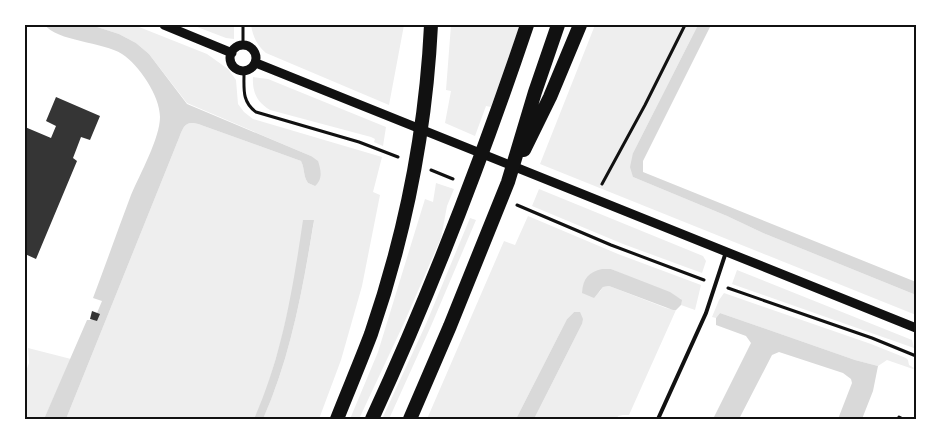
<svg xmlns="http://www.w3.org/2000/svg" width="941" height="444" font-family="'Source Sans 3',sans-serif">
<style>
.green{fill:#eee}
.water{fill:#d9d9d9}
.building{fill:#353535}
.lines{fill:none;stroke-linecap:round;stroke-linejoin:round}
.path{stroke:#111;stroke-width:3}
.service{stroke:#111;stroke-width:4}
.tertiary{stroke:#111;stroke-width:9}
.trunk{stroke:#111;stroke-width:14}
.neatline{fill:none;stroke:#111;stroke-width:2}
</style>
<rect width="100%" height="100%" fill="#fff"/>
<!-- green -->
<path class="green" d="M91,25H134L207,54L228,69L236,80L238,104L244,112L253,119L382,157L373,192L380,195L362,286L341,360L319,419H263C291,356 303,288 314,221L294,284L281,341L265,395L254,419H66L179,138C184,125 186,120 201,125L301,161C305,169 303,176 308,183L315,186L311,156L187,103L149,54L136,43L119,34Z
M192,25H234V39L226,38Z
M251,25H404L389,105L266,53C257,45 253,37 251,25Z
M451,25H520L491,107L486,106L475,136L445,123L451,91L446,90Z
M595,25H698L633,153V177L727,216L763,233L916,295V315L540,164Z
M253,77L268,79L386,127L383,146L374,142L375,139L371,137L270,110C257,102 252,92 253,77Z
M436,183L454,189L447,206L441,238L404,323L359,419H350L378,352L425,199L433,202Z
M539,189L703,256L706,261L702,273L623,244L532,206Z
M528,216L618,254L701,285L695,310L681,305V299L611,269L598,294L603,287L609,286L666,308L676,310L629,415H623L618,416L617,419H534L582,324L574,312L567,319L516,419H427L504,241L515,245Z
M470,218L476,220L431,326L389,419H382L426,324Z
M737,270L912,340L914,348L732,284Z
M724,293L871,344L906,358L908,360L909,365L914,368L913,369L887,360L878,366L855,360L720,313L716,318L712,317L719,300Z
M28,348L71,359L44,419H25V374L29,363Z"/>
<!-- water -->
<path class="water" d="M45,25H91L119,34L136,43L149,54L187,104L311,156L318,161C321,170 323,179 315,186L308,183C303,176 305,169 301,161L201,125C186,120 184,125 179,138L66,419H44L87,320H94L102,301L93,298C106,264 118,229 131,195C140,174 160,138 160,117C160,96 139,65 122,54C104,42 56,41 45,25Z
M698,25H711L643,161V172L916,282V295L763,233L727,216L633,177L630,167L633,153Z
M303,220H314C303,288 291,356 263,419H254C282,356 293,288 303,220Z
M602,269H611L670,292L682,300L681,305L676,310H673L609,286L603,287L594,298L582,293C583,278 589,272 602,269Z
M574,312H580L583,319L582,324L534,419H516L567,319Z
M720,313L855,360L878,366L873,391L862,419H838L852,383L851,379L843,373L779,352L772,355L739,419H713L751,343L746,336L716,325V318Z"/>
<!-- building -->
<path class="building" d="M56,97L100,116L90,140L81,137L73,158L77,161L36,259L25,254V127L51,138L56,126L46,121Z
M92,311L100,314L97,321L90,319Z"/>
<g class="lines">
<!-- path -->
<path class="path" d="M243,25V42
M244,74C244,89 242,102 256,112L359,142L398,157
M431,170L453,179
M602,184L645,105L685,25
M517,205L611,245L704,280
M728,288L872,338L916,356
M899,417L903,419"/>
<!-- service -->
<path class="service" d="M658,419L706,313L726,252"/>
<!-- tertiary -->
<path class="tertiary" d="M164,25L232,53
M230 58a13 13 0 1 1 26 0a13 13 0 1 1-26 0Z
M256,63L916,328"/>
<!-- trunk -->
<path class="trunk" d="M524,150L550,97L580,25
M337,419C348,391 360,363 371,334C405,235 426,129 431,25
M372,419C431,291 482,159 527,25
M410,419L450,326L508,182L535,92L558,25"/>
</g>
<!-- border -->
<rect width="941" height="444" fill="none" stroke="#ffffff" stroke-width="52"/>
<rect x="26" y="26" width="889" height="392" class="neatline"/>
</svg>
